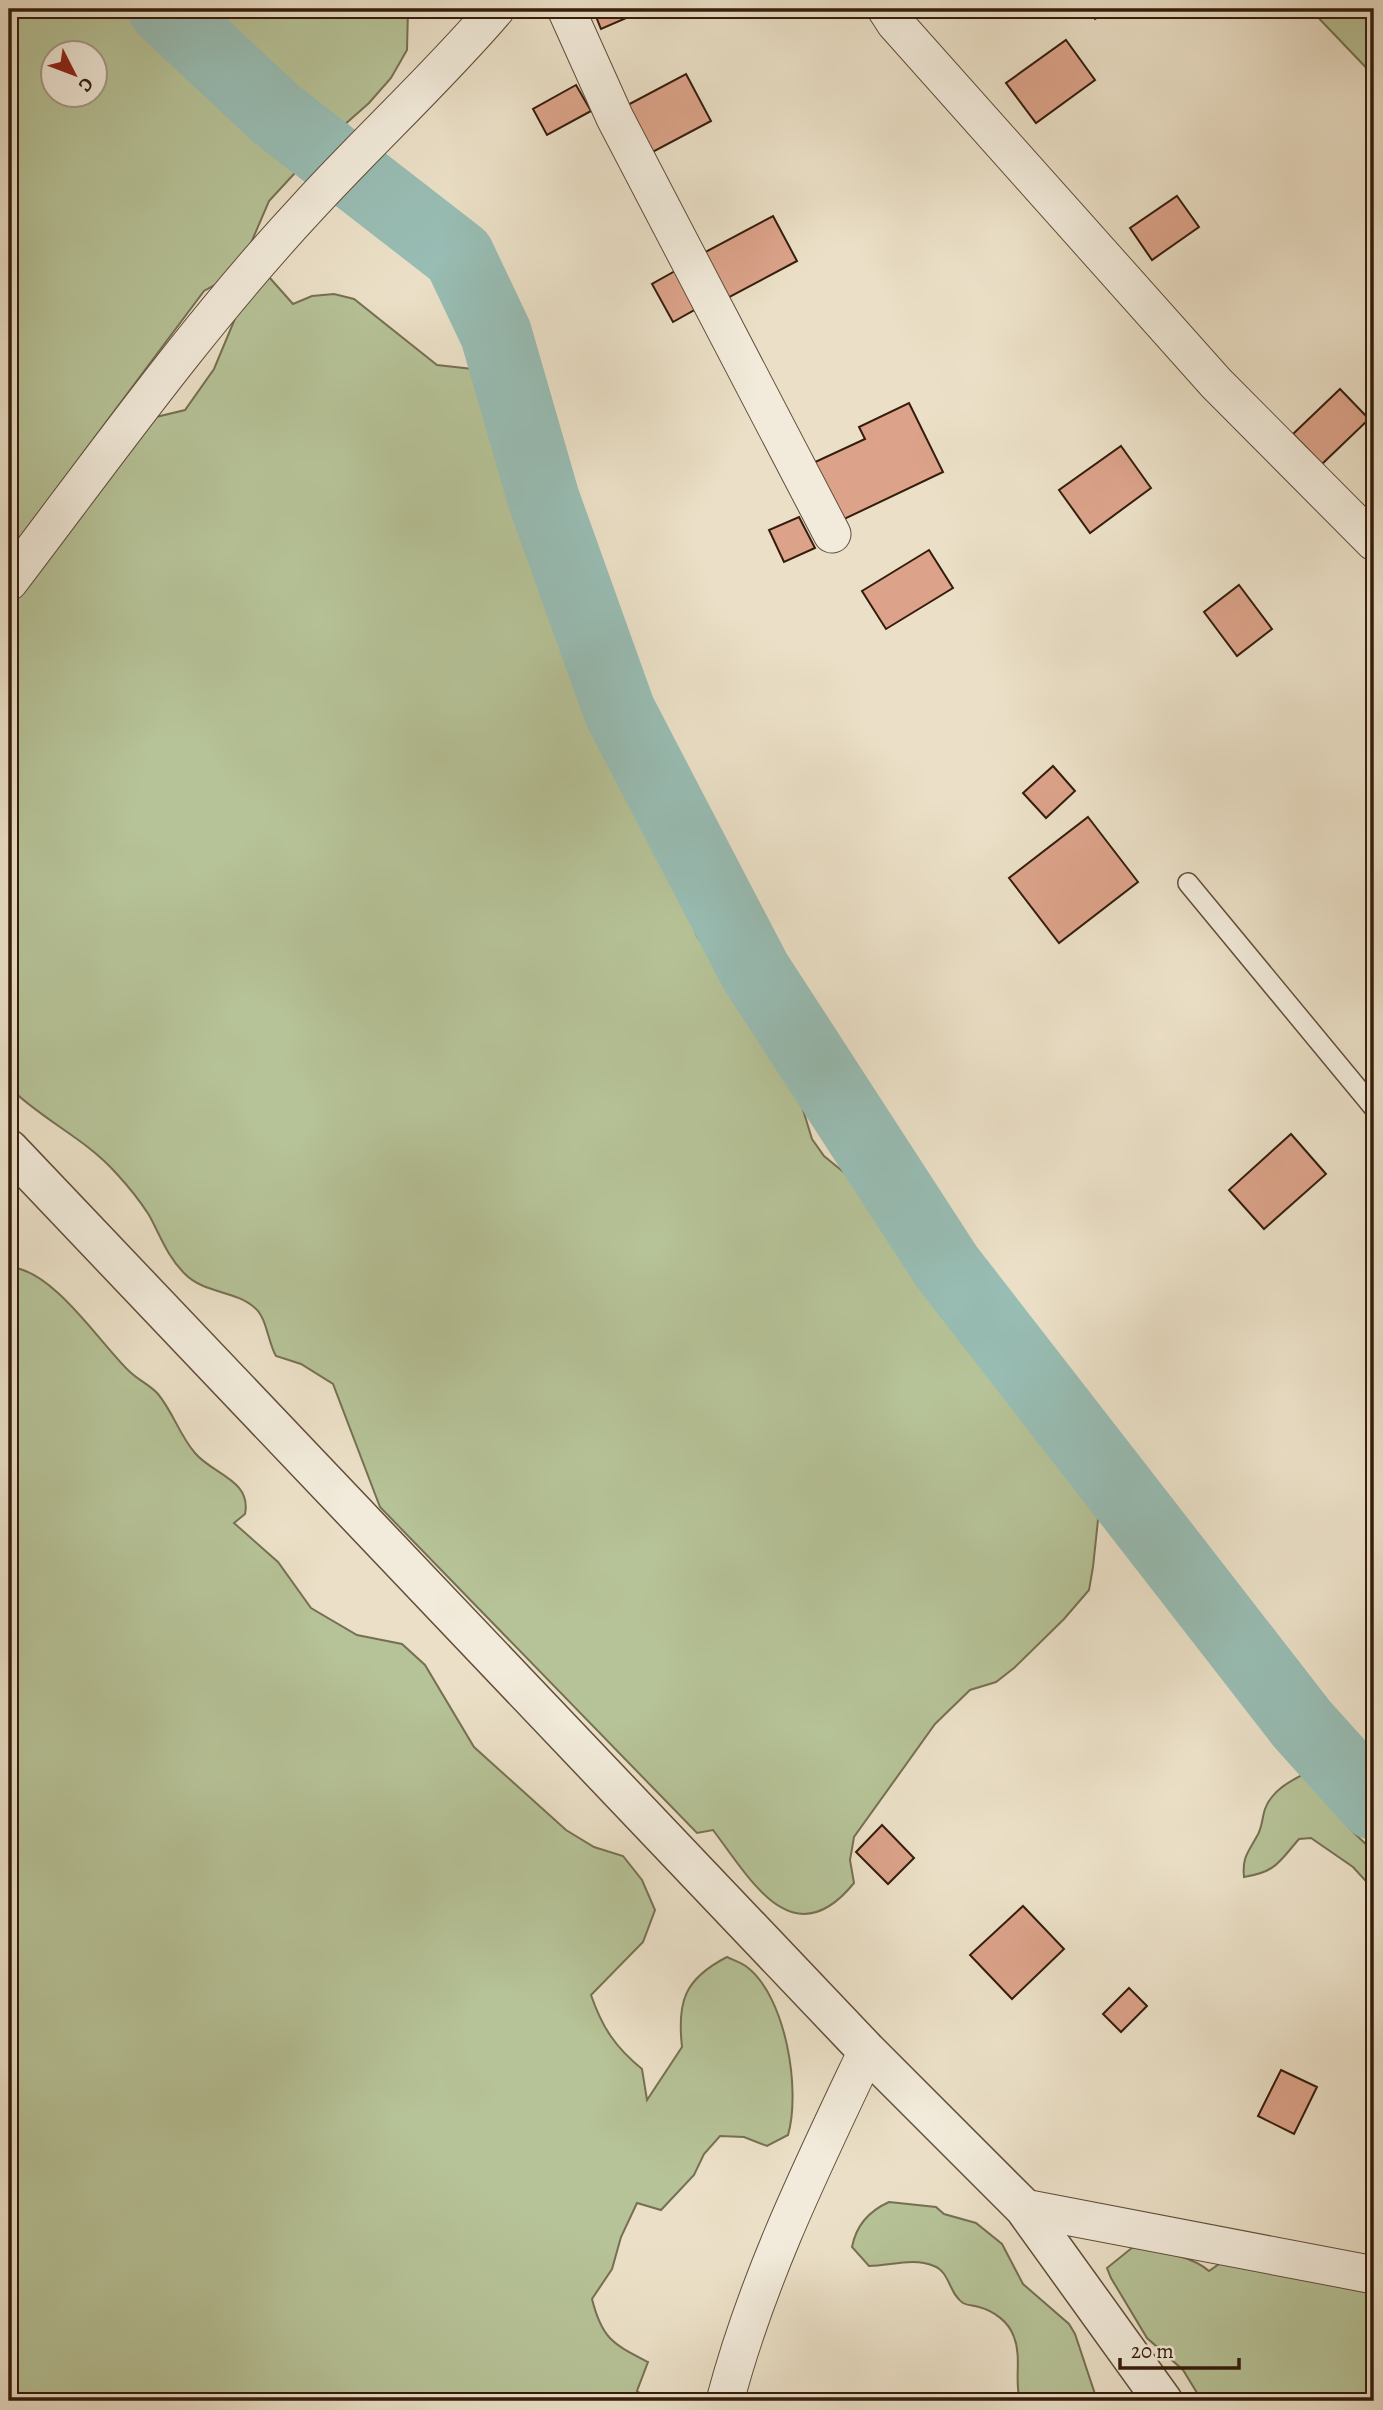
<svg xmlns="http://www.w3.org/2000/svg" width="1383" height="2410" font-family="Alegreya,serif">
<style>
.green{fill:#b6c297;stroke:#767052;stroke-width:2;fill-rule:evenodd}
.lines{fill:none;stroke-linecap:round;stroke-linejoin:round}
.river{stroke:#98bdb4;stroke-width:72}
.building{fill:#dca38a;stroke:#351d0c;stroke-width:2}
.service-casing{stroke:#624e3b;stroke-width:22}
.minor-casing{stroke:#624e3b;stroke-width:39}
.tertiary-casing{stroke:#624e3b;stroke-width:41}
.service{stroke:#f2ebdb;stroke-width:19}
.minor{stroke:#f2ebdb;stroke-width:37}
.tertiary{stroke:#f2ebdb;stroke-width:38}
</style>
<rect width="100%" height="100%" fill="#ebe0c7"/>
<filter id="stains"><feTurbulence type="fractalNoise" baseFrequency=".00286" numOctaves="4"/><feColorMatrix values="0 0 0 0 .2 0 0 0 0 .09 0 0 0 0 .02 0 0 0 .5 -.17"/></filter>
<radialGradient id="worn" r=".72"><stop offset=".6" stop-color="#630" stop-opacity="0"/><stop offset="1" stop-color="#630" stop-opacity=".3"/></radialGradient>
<!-- green -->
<path class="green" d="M9,9H408L407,50L391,78L369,103L317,149L269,201L245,257L220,282L204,291L9,552ZM52,52H94V94H52Z
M1310,9H1374V76Z
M269,277L293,304L312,296L334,294L354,299L437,365L482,370L494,386L500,406L503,449L531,508L547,572L558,594L572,611L596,699L622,732L647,819L666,856L697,936L721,970L766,1012L774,1055L797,1090L812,1139L824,1156L857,1183L881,1217L912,1245L947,1267L949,1284L964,1310L970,1330L1010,1379L1027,1419L1039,1436L1075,1456L1096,1495L1098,1520L1093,1567L1089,1590L1064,1619L1014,1668L996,1682L970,1690L935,1724L854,1837L850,1860L854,1883C793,1958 751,1880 713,1830L697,1833L380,1507L333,1384L301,1364L276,1356C268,1343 267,1318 255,1308C235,1290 205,1294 185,1274C167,1256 161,1237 149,1215C140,1201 128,1186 116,1173C85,1138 42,1120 9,1087V605L152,418L185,410L214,369L239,309Z
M11,1267C55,1272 99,1342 129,1371C138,1380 150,1385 158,1394C173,1412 180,1436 195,1453C212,1474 252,1480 245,1514L234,1523L278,1562L311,1608L357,1635L402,1644L425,1665L474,1747L566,1830L594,1847L623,1856L642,1880L655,1910L643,1942L591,1995C602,2027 615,2047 642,2069L647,2100L682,2047C677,2002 684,1979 727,1957C733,1960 742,1963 747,1967C786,1997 801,2090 788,2135L767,2146L744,2137L720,2136L704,2154L694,2175L661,2210L637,2203L621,2237L612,2269L592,2299C602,2339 613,2344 648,2362L637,2391L650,2401H9V1268Z
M1312,1770L1325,1771L1347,1797L1349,1828L1374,1852V1890L1353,1867L1311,1838L1299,1839C1279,1862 1276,1872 1244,1877C1242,1857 1248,1853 1257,1836C1262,1829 1262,1818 1265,1809C1272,1789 1294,1779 1312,1770Z
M889,2202L936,2207L944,2214L976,2223L1002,2244L1023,2284L1069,2324L1075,2334L1097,2400L1129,2401H1020C1014,2380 1022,2358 1014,2337C1009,2322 994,2311 979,2307C973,2305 968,2306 963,2303C949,2294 950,2272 934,2266C913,2257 890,2266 869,2266L852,2247C856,2226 869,2211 889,2202Z
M1133,2247C1158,2252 1189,2254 1209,2271L1229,2257L1374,2287V2401H1202L1183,2370L1147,2338L1111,2278L1107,2268Z"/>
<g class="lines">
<!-- river -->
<path class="river" d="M164,9L276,114L459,256L496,334L544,500L620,712L755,971L947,1267L1302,1724L1374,1804"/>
</g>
<!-- building -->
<path class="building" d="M593,9H647L601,29Z
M1089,9H1113L1095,19Z
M1066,40L1095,80L1036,123L1006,83Z
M686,74L711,121L647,155L622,108Z
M576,85L591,111L547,135L533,109Z
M1177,196L1199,227L1152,260L1130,228Z
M773,216L797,261L722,301L698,256Z
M675,271L696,309L673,322L652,284Z
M1340,389L1369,419L1322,464L1293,434Z
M909,403L943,472L840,521L813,463L865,439L859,427Z
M1121,446L1151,488L1090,533L1059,490Z
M799,517L815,548L784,562L769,530Z
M929,550L953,588L886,629L862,591Z
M1239,585L1272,629L1237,656L1204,612Z
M1053,766L1075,791L1046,818L1023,793Z
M1088,817L1138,882L1059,943L1009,878Z
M1291,1134L1326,1174L1264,1229L1229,1190Z
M882,1825L914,1858L888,1884L856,1852Z
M1023,1906L1064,1949L1012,1999L970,1955Z
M1129,1988L1147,2006L1121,2032L1103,2014Z
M1281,2070L1317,2087L1294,2134L1258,2116Z"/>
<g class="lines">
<defs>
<path id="service" d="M1188,883L1374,1108"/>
<path id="minor" d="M566,9L615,118L832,534
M886,9L895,23L1216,383L1374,542
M9,582C105,456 198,325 306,209C368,141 436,79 496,9
M1024,2208L1374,2275
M725,2401C757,2279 813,2165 867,2051"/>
<path id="tertiary" d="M9,1149L867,2051L1024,2208L1163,2401"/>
</defs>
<!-- service casing -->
<use href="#service" class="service-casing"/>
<!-- minor casing -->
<use href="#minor" class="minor-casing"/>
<!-- tertiary casing -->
<use href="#tertiary" class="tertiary-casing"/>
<!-- service -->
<use href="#service" class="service"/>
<!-- minor -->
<use href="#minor" class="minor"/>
<!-- tertiary -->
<use href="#tertiary" class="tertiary"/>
</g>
<!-- margin -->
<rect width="1383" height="2410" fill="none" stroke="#ebe0c7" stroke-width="35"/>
<rect x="10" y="10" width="1362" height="2389" fill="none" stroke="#351d0c" stroke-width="3.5"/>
<rect x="18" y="18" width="1348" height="2375" fill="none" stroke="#351d0c" stroke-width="2"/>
<!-- north arrow -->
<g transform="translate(74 74) rotate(132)"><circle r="33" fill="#f2ebdb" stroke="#a69988" stroke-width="2"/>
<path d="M0-5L12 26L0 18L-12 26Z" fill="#8f2418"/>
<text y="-10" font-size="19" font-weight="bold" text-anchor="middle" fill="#351d0c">С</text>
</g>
<!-- scale -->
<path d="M1120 2358v10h119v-10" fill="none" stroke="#351d0c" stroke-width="3.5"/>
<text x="1131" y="2358" font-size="21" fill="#351d0c" stroke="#f2ebdb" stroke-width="5" paint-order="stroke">20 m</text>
<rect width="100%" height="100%" filter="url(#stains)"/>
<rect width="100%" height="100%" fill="url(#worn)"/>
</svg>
